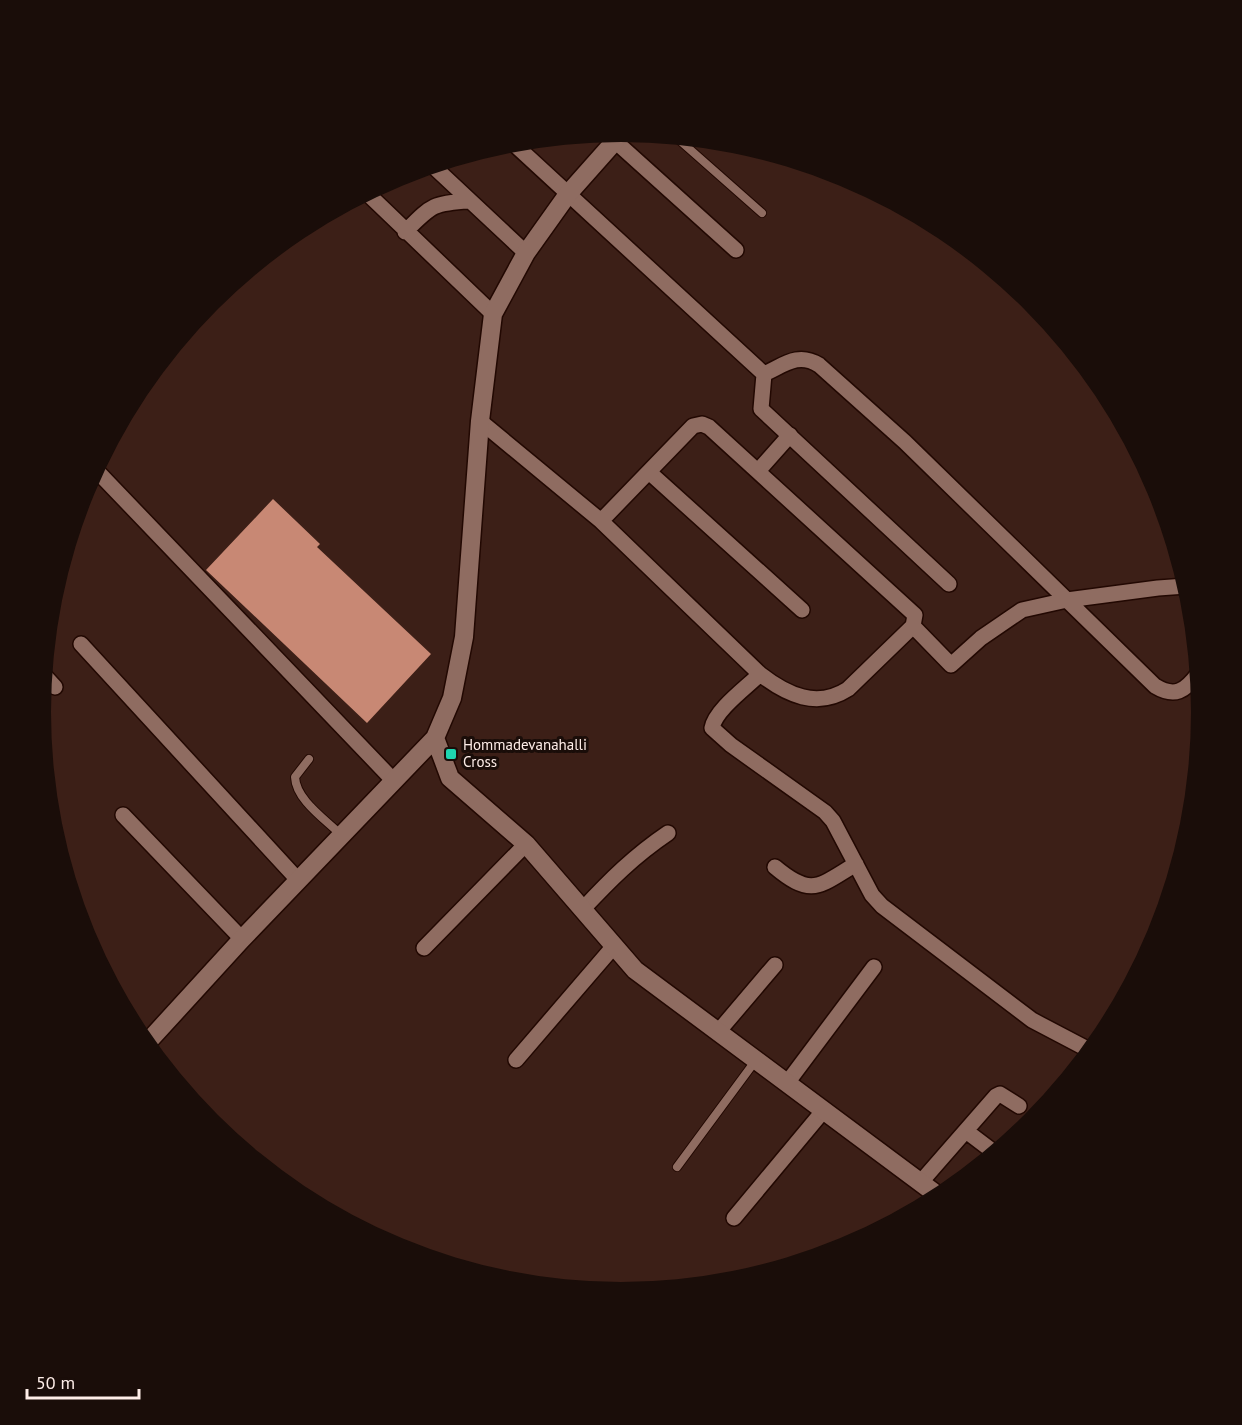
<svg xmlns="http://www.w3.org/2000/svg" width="1242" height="1425" font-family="'PT Sans',sans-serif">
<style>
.building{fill:#c88874}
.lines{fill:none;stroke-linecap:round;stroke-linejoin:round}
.lane-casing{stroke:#220802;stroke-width:10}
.street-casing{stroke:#220802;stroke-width:18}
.secondary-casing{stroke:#220802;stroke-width:21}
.lane{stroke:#8f6c61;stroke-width:8}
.street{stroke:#8f6c61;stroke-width:15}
.secondary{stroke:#8f6c61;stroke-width:18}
.poi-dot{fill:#1fd5b0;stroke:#1a0d09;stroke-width:2}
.labels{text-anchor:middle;stroke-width:6;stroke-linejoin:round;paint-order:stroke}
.poi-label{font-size:15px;fill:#feede8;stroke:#1a0d09;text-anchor:start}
</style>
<rect width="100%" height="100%" fill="#3c1f17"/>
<!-- building -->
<path class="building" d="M273,499L320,544L317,547L431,654L367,723L206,570Z"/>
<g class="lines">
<defs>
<path id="lane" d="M677,138L762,213
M309,759L295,777C296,800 325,819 341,835
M677,1167L756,1060"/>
<path id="street" d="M615,141L736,250
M513,143L764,374
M433,166L526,253
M367,193L493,314
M405,232C431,206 432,203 469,201
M764,374C784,365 798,352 819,365L905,442L1155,686C1175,698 1185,691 1198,674
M764,374L761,409L949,584
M480,421L601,521L760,674C787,695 817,709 848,689L913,626L915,615L709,427L702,424L693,426L601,521
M96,470L393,780
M758,471L790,435
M649,472L802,610
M913,626L951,665L981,638L1022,610L1067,600L1158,588L1186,586
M81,644L299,881
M760,674C747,687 715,710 712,728L731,745L825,812L833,821L872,895L882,906L1032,1020L1091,1051
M44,675L55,687
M123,815L242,939
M775,867C812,898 819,886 856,864
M582,910C610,880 634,856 668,833
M424,948L526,844
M718,1032L775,965
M516,1060L614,946
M787,1083L874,967
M966,1131L995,1153
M920,1183L996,1096L1000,1094L1019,1106
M734,1218L824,1110"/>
<path id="secondary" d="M623,132L568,194L526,253L493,314L480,421L464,637L452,698L435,738L450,778L526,844L635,970L940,1197
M146,1044L242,939L435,738"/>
</defs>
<!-- lane casing -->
<use href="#lane" class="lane-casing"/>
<!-- street casing -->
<use href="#street" class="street-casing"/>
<!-- secondary casing -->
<use href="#secondary" class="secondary-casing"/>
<!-- lane -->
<use href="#lane" class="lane"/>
<!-- street -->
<use href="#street" class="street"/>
<!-- secondary -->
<use href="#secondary" class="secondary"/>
</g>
<!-- markers -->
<rect class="poi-dot" x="445" y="748" width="12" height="12" rx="3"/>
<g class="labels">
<!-- poi labels -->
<g class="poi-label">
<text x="463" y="750">Hommadevanahalli<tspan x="463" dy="17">Cross</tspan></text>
</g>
</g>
<!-- crop -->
<path d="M0 0H1242V1425H0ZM51 712a570 570 0 1 1 1140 0a570 570 0 1 1-1140 0Z" fill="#1a0d09" fill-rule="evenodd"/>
<!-- scale -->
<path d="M27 1389v9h112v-9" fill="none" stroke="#feede8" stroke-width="3"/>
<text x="36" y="1389" font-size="18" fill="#feede8" stroke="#1a0d09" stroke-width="4.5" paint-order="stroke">50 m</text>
</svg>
